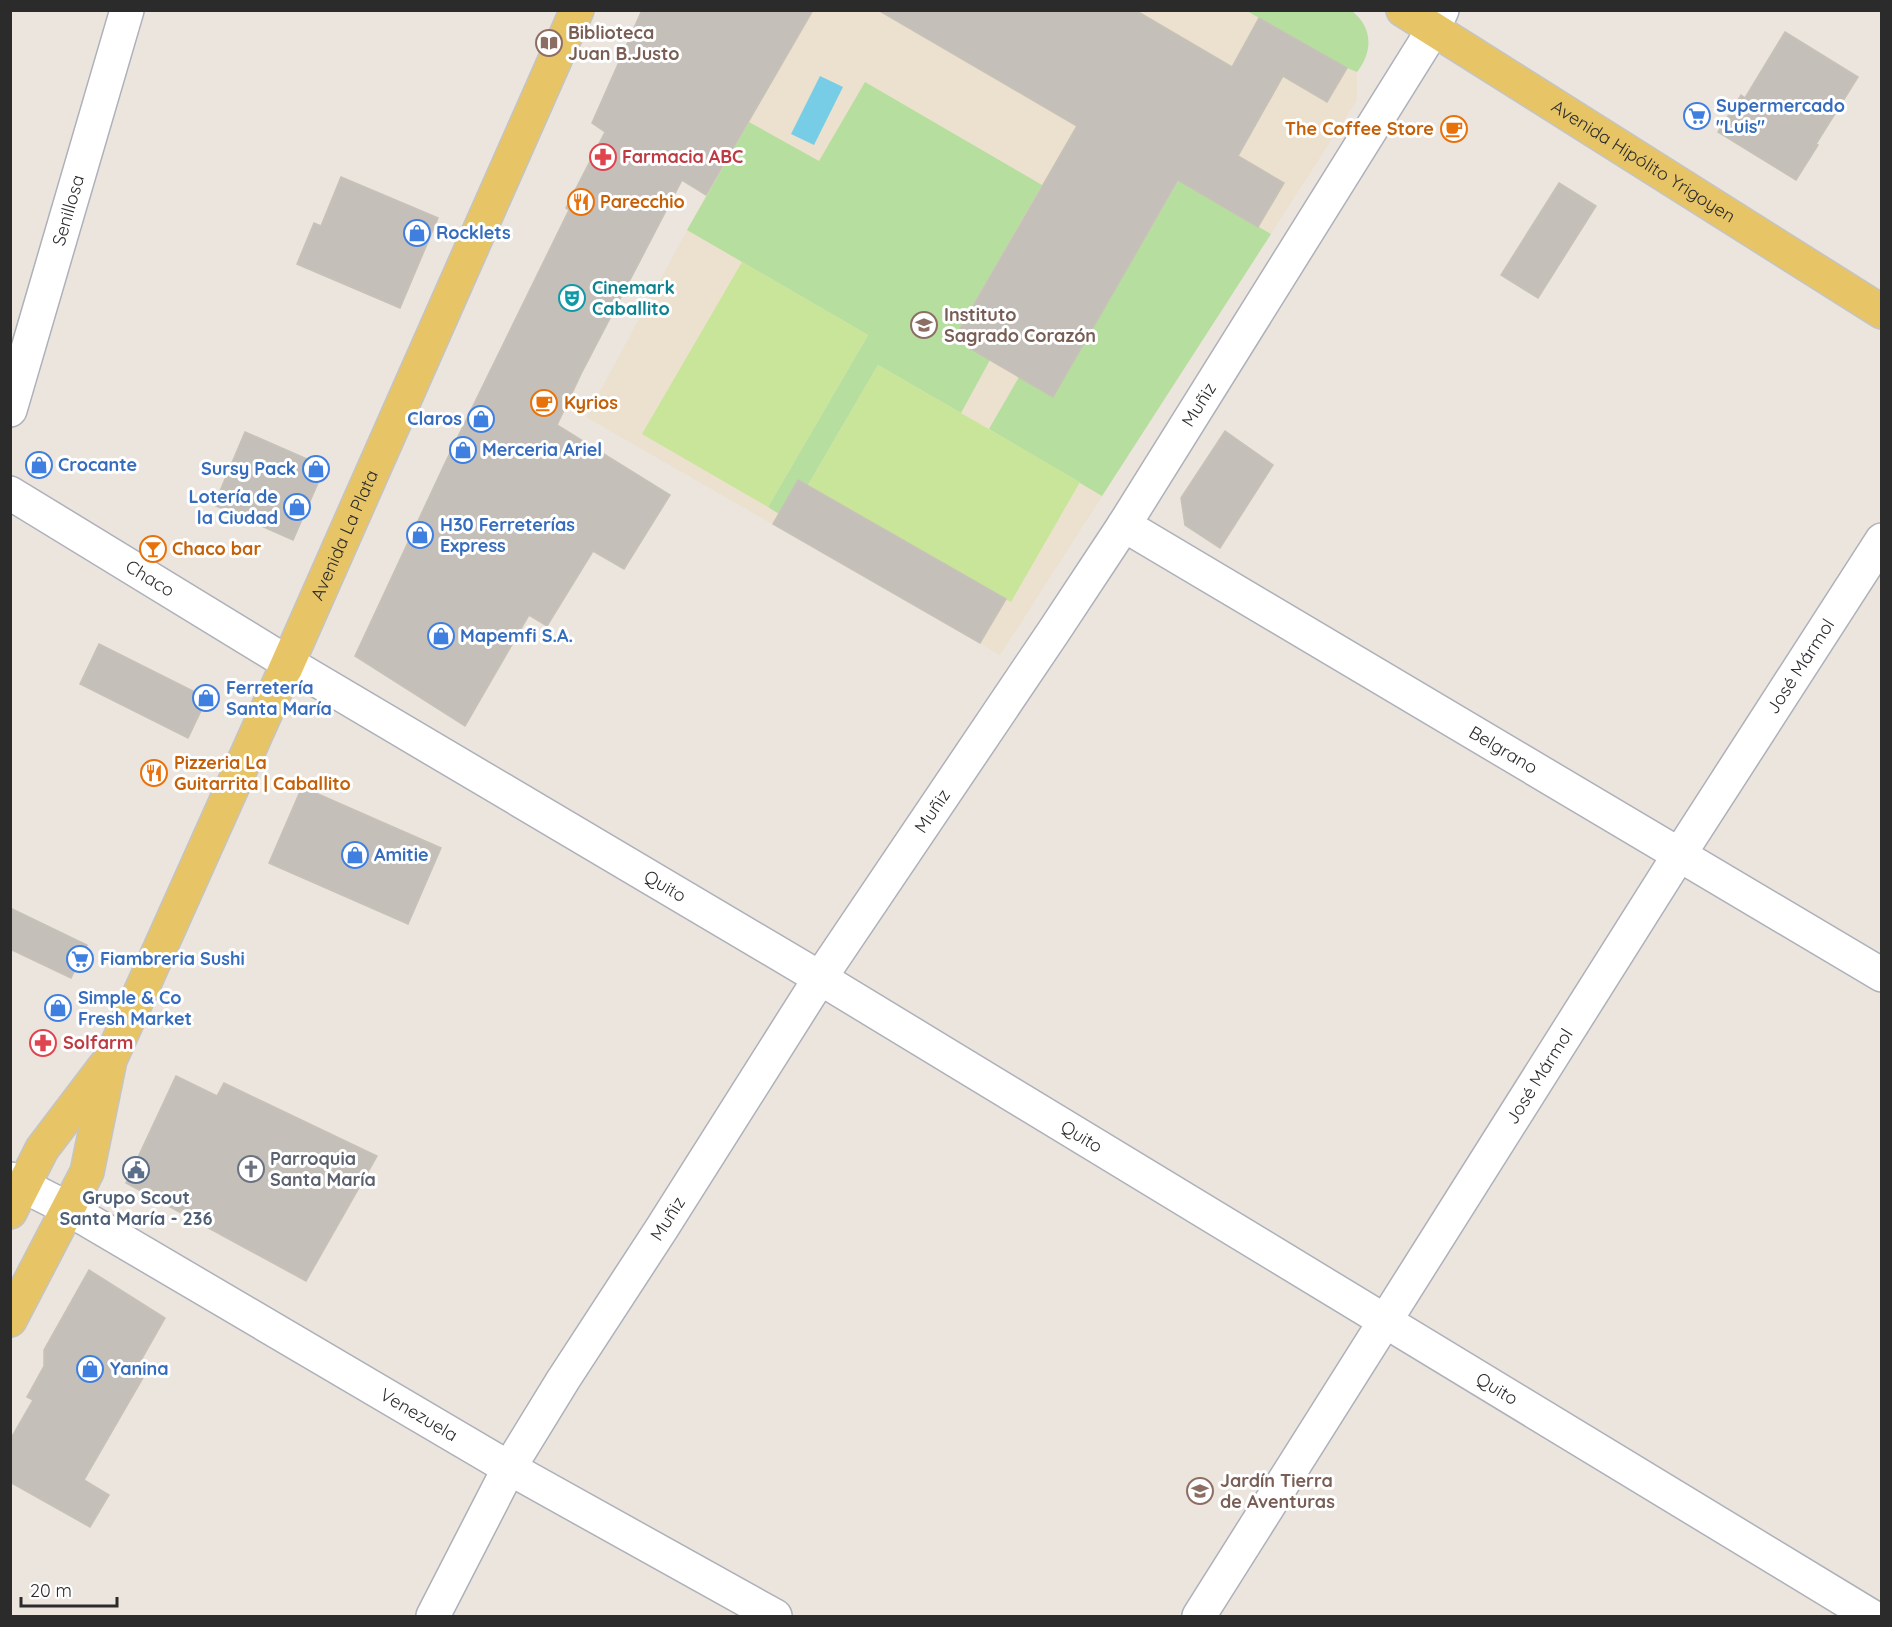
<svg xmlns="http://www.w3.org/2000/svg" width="1892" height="1627" font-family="Quicksand,sans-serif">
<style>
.education{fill:#ece1ce}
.green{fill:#b6de9e}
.pitch{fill:#c8e59a}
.water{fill:#78cde6}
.building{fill:#c4c0b9;stroke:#c7c1b7;stroke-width:1.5}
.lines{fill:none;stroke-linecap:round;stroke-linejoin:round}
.minor-casing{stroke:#aeb0ba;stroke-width:36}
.major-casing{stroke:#c4c4c4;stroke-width:36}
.minor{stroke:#fff;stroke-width:33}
.major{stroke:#e7c567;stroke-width:33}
.labels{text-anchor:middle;stroke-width:6;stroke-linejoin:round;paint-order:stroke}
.education-label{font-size:18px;font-weight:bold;fill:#785e54;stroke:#fff;text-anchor:start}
.shop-label{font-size:18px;font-weight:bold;fill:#366cbe;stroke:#fff;text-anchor:start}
.food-label{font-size:18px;font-weight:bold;fill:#c56008;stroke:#fff;text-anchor:start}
.health-label{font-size:18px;font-weight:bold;fill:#be3a42;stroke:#fff;text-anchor:start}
.street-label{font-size:18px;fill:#2b2b2b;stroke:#fff}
.culture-label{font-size:18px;font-weight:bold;fill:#0d838f;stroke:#fff;text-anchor:start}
.worship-label{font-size:18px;font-weight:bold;fill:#5b616d;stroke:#fff;text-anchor:start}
.service-label{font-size:18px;font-weight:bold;fill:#4e5e75;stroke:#fff}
</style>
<rect width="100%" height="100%" fill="#ebe5de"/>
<!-- education -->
<path class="education" d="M642,11H1247L1347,68L1357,72V100L1000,655L586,417L706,195L592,123Z"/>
<!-- green -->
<path class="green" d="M1247,11H1352C1373,28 1373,51 1357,72L1347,68Z
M865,82L1042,185L954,338L990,360L961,413L878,365L808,485L798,480L779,514L768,507L868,335L687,230L749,122L819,161Z
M1190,161L1203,195L1271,234L1102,496L989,429L1019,377L1053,396Z"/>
<!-- pitch -->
<path class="pitch" d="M742,262L868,335L768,507L642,434Z
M878,365L1080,482L1011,602L808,485Z"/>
<!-- water -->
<path class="water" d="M820,76L843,87L814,145L791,134Z"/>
<!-- building -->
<path class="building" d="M642,10H813L706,195L682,180L581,374L557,425L670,495L624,569L593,551L547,626L529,615L465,726L355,656L446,461L569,210L566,208L605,132L592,123Z
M878,10H1135L1232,67L1259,18L1347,68L1327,102L1283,76L1238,156L1284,183L1258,227L1178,180L1053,397L954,339L1077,126Z
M1785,32L1858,77L1816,144L1818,145L1796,180L1718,132L1741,95L1745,98Z
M341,177L438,218L400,308L297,264L314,223L321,226Z
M1559,183L1596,206L1538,298L1501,275Z
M1225,431L1273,465L1220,548L1185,525L1181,498Z
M245,432L325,467L293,540L214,505Z
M798,480L1006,599L980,643L773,524Z
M99,644L207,698L188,738L80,684Z
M302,787L441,848L408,924L269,863Z
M10,908L87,945L71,978L10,949Z
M176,1076L217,1096L224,1083L377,1156L306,1281L126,1183Z
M89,1270L165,1318L135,1371L144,1376L84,1480L109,1495L90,1527L10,1482V1440L33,1400L27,1397L44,1366V1350Z"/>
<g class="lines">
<defs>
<g id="minor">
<path id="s1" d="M10,410L127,10"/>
<path id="s2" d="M10,493L288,663L820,978L1871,1616"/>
<path id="s3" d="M1124,525L1882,975"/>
<path id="s4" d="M10,1179L67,1208L509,1468L775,1616"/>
<path id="s5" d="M433,1616L509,1468L563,1380L662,1228L820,978L1054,631L1124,525L1433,30L1442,10"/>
<path id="s6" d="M1199,1616L1679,855L1882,540"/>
</g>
<g id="major">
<path id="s7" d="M1403,10L1882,312"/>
<path d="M10,1212L42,1149L105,1066"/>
<path id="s8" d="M10,1320L87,1172L110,1060L288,663L577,10"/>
</g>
</defs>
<!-- minor casing -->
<use href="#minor" class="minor-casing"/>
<!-- major casing -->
<use href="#major" class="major-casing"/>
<!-- minor -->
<use href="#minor" class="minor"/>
<!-- major -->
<use href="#major" class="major"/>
</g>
<!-- icons -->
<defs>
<symbol id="library-ring" viewBox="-11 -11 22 22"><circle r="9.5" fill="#fff" stroke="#8d6e63" stroke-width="1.5"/><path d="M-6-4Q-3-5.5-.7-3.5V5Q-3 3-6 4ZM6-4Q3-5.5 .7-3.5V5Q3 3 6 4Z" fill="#8d6e63"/></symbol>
<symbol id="supermarket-ring" viewBox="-11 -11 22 22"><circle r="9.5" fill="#fff" stroke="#3f7fe0" stroke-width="1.5"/><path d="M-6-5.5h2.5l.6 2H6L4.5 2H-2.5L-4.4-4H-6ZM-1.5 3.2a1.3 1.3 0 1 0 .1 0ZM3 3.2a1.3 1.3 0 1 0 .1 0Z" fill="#3f7fe0"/></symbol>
<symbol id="cafe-ring" viewBox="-11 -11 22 22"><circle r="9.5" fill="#fff" stroke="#e8710a" stroke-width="1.5"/><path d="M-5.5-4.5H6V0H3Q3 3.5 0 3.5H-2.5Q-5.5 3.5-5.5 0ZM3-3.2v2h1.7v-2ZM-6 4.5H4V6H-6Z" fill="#e8710a"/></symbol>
<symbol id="pharmacy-ring" viewBox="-11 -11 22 22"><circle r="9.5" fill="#fff" stroke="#e0444e" stroke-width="1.5"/><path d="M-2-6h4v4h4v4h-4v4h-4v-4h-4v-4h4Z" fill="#e0444e"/></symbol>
<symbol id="restaurant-ring" viewBox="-11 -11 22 22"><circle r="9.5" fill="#fff" stroke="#e8710a" stroke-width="1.5"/><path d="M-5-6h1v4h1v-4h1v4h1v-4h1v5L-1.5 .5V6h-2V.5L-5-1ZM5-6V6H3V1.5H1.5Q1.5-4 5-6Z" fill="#e8710a"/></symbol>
<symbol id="shop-ring" viewBox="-11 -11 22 22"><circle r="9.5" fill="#fff" stroke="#3f7fe0" stroke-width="1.5"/><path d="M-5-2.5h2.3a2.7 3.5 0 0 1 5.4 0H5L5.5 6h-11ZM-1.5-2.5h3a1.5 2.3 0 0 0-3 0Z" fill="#3f7fe0"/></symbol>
<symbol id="theatre-ring" viewBox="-11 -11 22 22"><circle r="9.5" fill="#fff" stroke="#0f9aa8" stroke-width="1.5"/><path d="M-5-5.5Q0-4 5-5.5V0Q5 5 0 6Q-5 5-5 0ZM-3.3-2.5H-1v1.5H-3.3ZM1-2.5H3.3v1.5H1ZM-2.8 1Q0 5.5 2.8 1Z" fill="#0f9aa8"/></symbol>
<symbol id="school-ring" viewBox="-11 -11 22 22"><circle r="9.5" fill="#fff" stroke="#8d6e63" stroke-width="1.5"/><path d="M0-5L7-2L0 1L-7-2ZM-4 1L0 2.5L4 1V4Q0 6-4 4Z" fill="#8d6e63"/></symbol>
<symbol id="bar-ring" viewBox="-11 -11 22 22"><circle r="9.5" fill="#fff" stroke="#e8710a" stroke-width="1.5"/><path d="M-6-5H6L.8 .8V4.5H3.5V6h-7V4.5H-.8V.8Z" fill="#e8710a"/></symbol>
<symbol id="church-ring" viewBox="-11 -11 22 22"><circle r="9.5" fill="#fff" stroke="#6b7280" stroke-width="1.5"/><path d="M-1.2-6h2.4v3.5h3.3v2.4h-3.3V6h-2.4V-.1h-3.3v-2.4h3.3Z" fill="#6b7280"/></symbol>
<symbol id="civic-ring" viewBox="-11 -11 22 22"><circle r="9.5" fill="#fff" stroke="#5c6f8a" stroke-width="1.5"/><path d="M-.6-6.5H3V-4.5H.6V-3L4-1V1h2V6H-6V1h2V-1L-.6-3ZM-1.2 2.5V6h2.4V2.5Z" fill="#5c6f8a"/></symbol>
</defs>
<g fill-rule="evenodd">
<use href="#library-ring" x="534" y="28" width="30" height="30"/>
<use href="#supermarket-ring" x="1682" y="101" width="30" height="30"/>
<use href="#cafe-ring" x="1439" y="114" width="30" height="30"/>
<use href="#pharmacy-ring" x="588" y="142" width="30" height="30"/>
<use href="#restaurant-ring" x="566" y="187" width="30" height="30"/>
<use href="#shop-ring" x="402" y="218" width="30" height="30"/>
<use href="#theatre-ring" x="557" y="283" width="30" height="30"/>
<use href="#school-ring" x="909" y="310" width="30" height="30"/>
<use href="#cafe-ring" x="529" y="388" width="30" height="30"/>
<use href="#shop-ring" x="466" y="404" width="30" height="30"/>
<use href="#shop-ring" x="448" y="435" width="30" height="30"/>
<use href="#shop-ring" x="24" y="450" width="30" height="30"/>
<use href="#shop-ring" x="301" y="454" width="30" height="30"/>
<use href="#shop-ring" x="282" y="492" width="30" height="30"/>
<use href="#shop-ring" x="405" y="520" width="30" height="30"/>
<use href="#bar-ring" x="138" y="534" width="30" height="30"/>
<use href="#shop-ring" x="426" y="621" width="30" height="30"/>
<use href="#shop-ring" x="191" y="683" width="30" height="30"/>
<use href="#restaurant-ring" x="139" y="758" width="30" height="30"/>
<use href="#shop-ring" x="340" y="840" width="30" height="30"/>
<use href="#supermarket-ring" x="65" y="944" width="30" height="30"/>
<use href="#shop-ring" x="43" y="993" width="30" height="30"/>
<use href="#pharmacy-ring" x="28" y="1028" width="30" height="30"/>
<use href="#church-ring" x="236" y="1154" width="30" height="30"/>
<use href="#civic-ring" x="121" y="1155" width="30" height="30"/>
<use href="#shop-ring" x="75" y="1354" width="30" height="30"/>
<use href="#school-ring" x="1185" y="1476" width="30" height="30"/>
</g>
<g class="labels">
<!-- education labels -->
<g class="education-label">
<text x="568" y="39">Biblioteca<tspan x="568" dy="21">Juan B.Justo</tspan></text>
<text x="944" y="321">Instituto<tspan x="944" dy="21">Sagrado Corazón</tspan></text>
<text x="1220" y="1487">Jardín Tierra<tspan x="1220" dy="21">de Aventuras</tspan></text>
</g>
<!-- shop labels -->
<g class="shop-label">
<text x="1716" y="112">Supermercado<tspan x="1716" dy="21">"Luis"</tspan></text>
<text x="436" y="239">Rocklets</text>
<text x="462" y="425" text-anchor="end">Claros</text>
<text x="482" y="456">Merceria Ariel</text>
<text x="58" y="471">Crocante</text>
<text x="296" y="475" text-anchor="end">Sursy Pack</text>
<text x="278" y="503" text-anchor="end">Lotería de<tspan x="278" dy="21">la Ciudad</tspan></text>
<text x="440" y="531">H30 Ferreterías<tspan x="440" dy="21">Express</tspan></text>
<text x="460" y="642">Mapemfi S.A.</text>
<text x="226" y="694">Ferretería<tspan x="226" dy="21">Santa María</tspan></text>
<text x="374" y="861">Amitie</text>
<text x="100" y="965">Fiambreria Sushi</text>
<text x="78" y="1004">Simple &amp; Co<tspan x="78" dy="21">Fresh Market</tspan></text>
<text x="110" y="1375">Yanina</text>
</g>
<!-- food labels -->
<g class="food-label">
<text x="1434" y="135" text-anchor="end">The Coffee Store</text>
<text x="600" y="208">Parecchio</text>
<text x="564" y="409">Kyrios</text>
<text x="172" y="555">Chaco bar</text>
<text x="174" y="769">Pizzeria La<tspan x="174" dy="21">Guitarrita | Caballito</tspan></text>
</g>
<!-- health labels -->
<g class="health-label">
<text x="622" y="163">Farmacia ABC</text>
<text x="63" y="1049">Solfarm</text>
</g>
<!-- street labels -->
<g class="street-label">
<text dy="6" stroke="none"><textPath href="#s7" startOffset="284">Avenida Hipólito Yrigoyen</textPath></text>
<text dy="6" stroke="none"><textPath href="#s1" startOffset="208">Senillosa</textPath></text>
<text dy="6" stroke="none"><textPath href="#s5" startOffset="1434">Muñiz</textPath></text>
<text dy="6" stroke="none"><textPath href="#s8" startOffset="856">Avenida La Plata</textPath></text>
<text dy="6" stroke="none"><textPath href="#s2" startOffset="164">Chaco</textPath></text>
<text dy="6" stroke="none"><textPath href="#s6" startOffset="1124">José Mármol</textPath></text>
<text dy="6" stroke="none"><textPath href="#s3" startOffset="441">Belgrano</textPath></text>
<text dy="6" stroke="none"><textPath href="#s5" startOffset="948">Muñiz</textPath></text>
<text dy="6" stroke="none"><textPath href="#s2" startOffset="764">Quito</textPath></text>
<text dy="6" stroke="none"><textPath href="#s6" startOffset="638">José Mármol</textPath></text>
<text dy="6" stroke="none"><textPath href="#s2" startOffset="1250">Quito</textPath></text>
<text dy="6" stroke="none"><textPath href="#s5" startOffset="462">Muñiz</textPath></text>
<text dy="6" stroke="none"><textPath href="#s2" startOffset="1736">Quito</textPath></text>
<text dy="6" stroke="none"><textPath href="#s4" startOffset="472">Venezuela</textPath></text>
</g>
<!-- culture labels -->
<g class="culture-label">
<text x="592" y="294">Cinemark<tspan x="592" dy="21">Caballito</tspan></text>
</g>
<!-- worship labels -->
<g class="worship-label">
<text x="270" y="1165">Parroquia<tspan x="270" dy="21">Santa María</tspan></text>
</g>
<!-- service labels -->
<g class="service-label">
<text x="136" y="1204">Grupo Scout<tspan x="136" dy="21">Santa María - 236</tspan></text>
</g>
</g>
<!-- border -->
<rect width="1892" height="1627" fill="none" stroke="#2b2b2b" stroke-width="24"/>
<!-- scale -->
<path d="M21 1597v9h96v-9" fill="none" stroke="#2b2b2b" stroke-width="3"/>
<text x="30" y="1597" font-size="18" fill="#2b2b2b" stroke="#ffffff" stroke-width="4.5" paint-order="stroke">20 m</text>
</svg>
